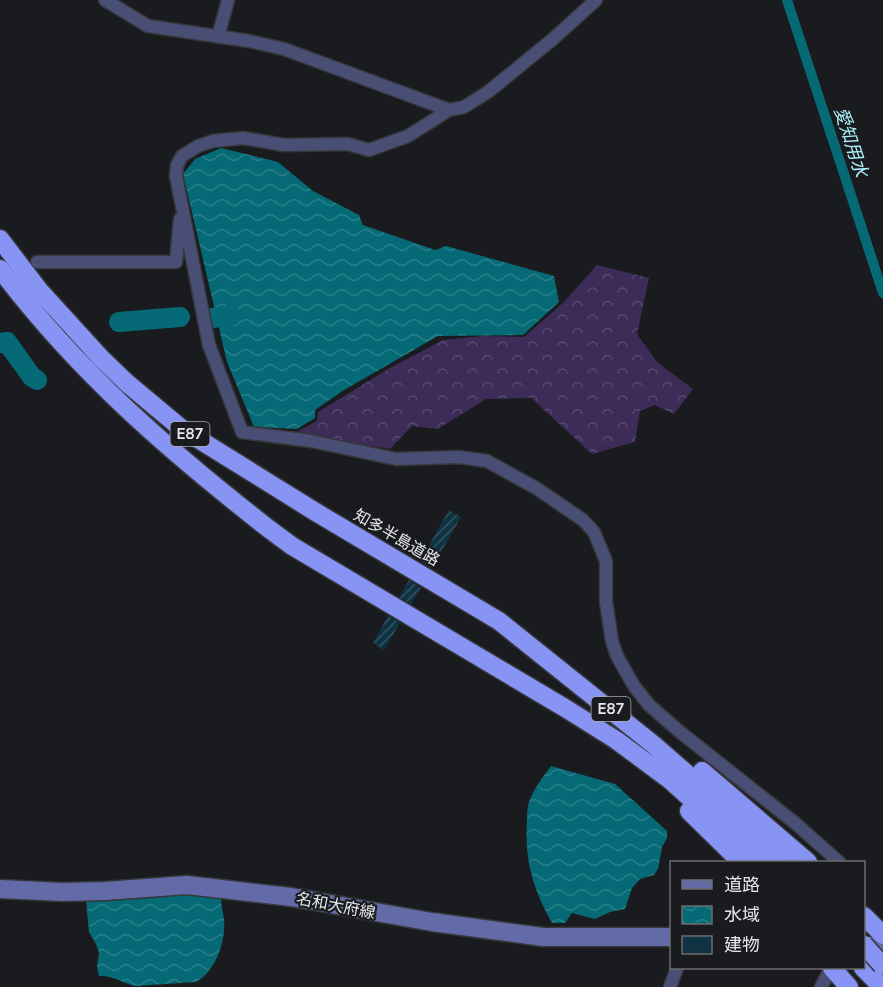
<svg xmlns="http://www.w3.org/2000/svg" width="883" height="987" font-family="'Nunito Sans','Noto Sans JP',sans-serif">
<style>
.forest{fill:url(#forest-crowns)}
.water{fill:url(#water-waves)}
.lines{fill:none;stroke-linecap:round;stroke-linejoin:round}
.canal{stroke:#056a75;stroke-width:10}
.river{stroke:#056a75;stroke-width:20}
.building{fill:url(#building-hatch)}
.minor-casing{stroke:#36373a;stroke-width:15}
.secondary-casing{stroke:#36373a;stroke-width:21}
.motorway-casing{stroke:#36373a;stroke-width:21}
.minor{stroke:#494e74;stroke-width:12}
.secondary{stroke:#626ba8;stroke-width:18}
.motorway{stroke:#8894f4;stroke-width:18}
.motorway-bridge-casing{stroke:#36373a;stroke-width:21;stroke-linecap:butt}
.motorway-bridge{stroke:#8894f4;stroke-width:18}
.labels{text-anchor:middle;stroke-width:4.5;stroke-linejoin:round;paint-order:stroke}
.shield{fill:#191b1e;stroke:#a8a9ac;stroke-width:1.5}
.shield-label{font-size:15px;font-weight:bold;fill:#e5e6e9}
.street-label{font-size:16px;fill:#e5e6e9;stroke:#191b1e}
.water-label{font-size:18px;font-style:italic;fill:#aef0f9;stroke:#191b1e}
</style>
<defs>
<pattern id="forest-crowns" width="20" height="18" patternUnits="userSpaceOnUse" patternTransform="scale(1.5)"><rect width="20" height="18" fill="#3d2b58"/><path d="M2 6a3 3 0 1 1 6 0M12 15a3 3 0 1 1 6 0" fill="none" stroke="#594a70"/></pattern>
<pattern id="water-waves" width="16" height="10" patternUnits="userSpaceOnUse" patternTransform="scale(1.5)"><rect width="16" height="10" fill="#056a75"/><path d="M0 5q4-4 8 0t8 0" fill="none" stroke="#297f89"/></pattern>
<pattern id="building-hatch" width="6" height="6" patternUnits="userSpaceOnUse" patternTransform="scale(1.5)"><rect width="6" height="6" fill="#103343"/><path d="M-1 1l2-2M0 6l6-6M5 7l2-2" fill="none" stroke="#33515e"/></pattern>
</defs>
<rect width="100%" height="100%" fill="#191b1e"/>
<!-- forest -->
<path class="forest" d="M597,265L649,278L637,334L657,362L693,389L674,414L655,405L640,411L635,442L592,454L531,398L486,399L438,429L412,426L390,449L293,434L317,421L318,412L390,368L443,340L483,336L524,337L563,303Z"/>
<!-- water -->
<path class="water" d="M221,148L278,162L313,191L359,215L363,225L435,250L446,246L554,276L559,302L523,335L438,336L344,390L315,410V418L297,429L254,427L227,362L183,174L195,159Z
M551,766L615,784L667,831V838L662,847L658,869L654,875L640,879L632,888L625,909L610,912L595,919L572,913L565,923H552C533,889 524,859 527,820C527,814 527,807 529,802C534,788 543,777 551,766Z
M202,893L222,896C220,904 223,911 224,919C226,941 216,971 196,982L135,986C122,983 113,975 99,976L97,966L99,953L96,944L89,932L86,900Z"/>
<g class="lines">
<!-- canal -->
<path class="canal" d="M787,0L883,293"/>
<!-- river -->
<path class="river" d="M212,318L231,316
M119,322L180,317
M0,343L7,342L32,377L37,380"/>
</g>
<!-- building -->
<path class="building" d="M449,510L461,517L432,568L420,561Z
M409,580L421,588L411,604L399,597Z
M388,616L400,623L384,650L373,643Z"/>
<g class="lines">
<defs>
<path id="minor" d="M105,0L148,26L249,41L284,49L449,110
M596,0L553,39L488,92L464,107L449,110L408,136L369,150L348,144L284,145L243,138L213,141L198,146L182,156L177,165L176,176L209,345L242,432L311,441L396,459L459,457L487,461L536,488L583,520L594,532L606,561V602L612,641L617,656L634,686L649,705L680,732L795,823L839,862
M218,37L228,0
M37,262H176L180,219
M670,987L677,968
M821,987L831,968"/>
<path id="secondary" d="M0,889L62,892L105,891L187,885L291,897L432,922L543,937H672
M864,946H883"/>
<path id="motorway" d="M0,239L39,290L101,358L127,383L182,429L314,511L499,621L654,745L709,793L783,862
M0,269C78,372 168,450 269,529L292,546L565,708L616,740L670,780L761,862
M702,771L808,862
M689,811L741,862
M864,916L883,935
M832,968L849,987
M863,968L882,987"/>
</defs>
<!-- minor casing -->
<use href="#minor" class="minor-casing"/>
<!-- secondary casing -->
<use href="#secondary" class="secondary-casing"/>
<!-- motorway casing -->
<use href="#motorway" class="motorway-casing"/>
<!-- minor -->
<use href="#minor" class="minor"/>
<!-- secondary -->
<use href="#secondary" class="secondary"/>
<!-- motorway -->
<use href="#motorway" class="motorway"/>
<defs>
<path id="motorway-bridge" d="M864,945L882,965"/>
</defs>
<!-- motorway-bridge casing -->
<use href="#motorway-bridge" class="motorway-bridge-casing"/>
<!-- motorway-bridge -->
<use href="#motorway-bridge" class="motorway-bridge"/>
</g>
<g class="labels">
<!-- shield labels -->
<g class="shield">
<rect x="170.5" y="422" width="39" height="24" rx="4.5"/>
<rect x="591.5" y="697" width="39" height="24" rx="4.5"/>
</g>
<g class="shield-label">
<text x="190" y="439">E87</text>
<text x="611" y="714">E87</text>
</g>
<!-- street labels -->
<g class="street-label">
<text transform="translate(397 537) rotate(30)" y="6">知多半島道路</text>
<text transform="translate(336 905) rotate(11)" y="6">名和大府線</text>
</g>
<!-- water labels -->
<g class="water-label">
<text transform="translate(851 142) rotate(72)" y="6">愛知用水</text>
</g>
</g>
<!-- legend -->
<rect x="670" y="861" width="195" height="108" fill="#191b1e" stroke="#6b6c6f" stroke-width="1.5"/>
<rect x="682" y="880" width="30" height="9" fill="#626ba8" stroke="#6b6c6f" stroke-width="1.5"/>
<text x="724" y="891" font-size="18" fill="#e5e6e9">道路</text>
<rect x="682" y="906" width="30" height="18" fill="url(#water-waves)" stroke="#6b6c6f" stroke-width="1.5"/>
<text x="724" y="921" font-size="18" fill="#e5e6e9">水域</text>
<rect x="682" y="936" width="30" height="18" fill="#103343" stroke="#6b6c6f" stroke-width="1.5"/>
<text x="724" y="951" font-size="18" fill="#e5e6e9">建物</text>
</svg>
